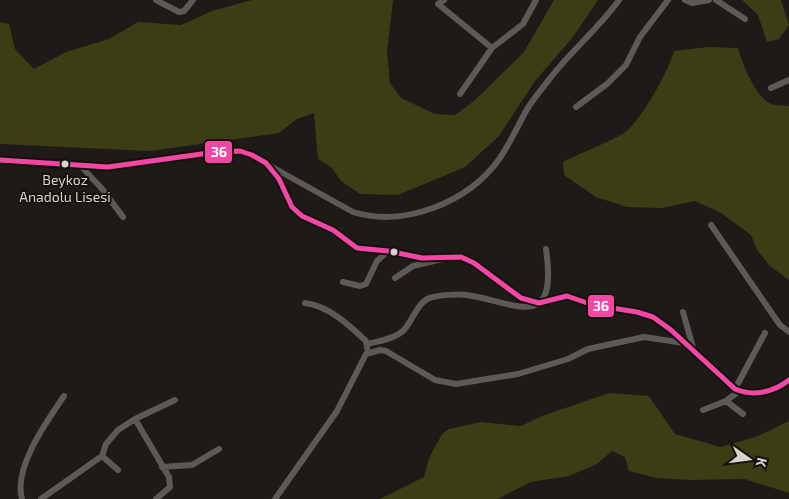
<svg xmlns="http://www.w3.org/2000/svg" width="789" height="499" font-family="'Exo 2',sans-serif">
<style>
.green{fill:#3b3d15}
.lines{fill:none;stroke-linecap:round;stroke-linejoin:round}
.minor{stroke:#5c5a58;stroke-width:6}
.bus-1-casing{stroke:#16120b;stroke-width:9}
.bus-1{stroke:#f346a5;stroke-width:5}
.bus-dot{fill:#d6d2ce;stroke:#16120b;stroke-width:2}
.labels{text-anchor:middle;stroke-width:4;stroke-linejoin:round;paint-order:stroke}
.bus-label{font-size:14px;fill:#d6d2ce;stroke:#16120b}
.line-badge{stroke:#16120b;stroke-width:2}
.badge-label{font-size:14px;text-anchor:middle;font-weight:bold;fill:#fff}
</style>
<rect width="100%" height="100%" fill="#1d1a17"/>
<!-- green -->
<path class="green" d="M252,0H393L387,52L390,83L401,98L435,114L455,115L474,101L524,52L554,0H598L573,37L535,81L499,136L465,167L398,195L360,194L341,181L331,167L318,159L314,113L297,119L279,133L150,151L0,144V22L9,24L15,49L34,69L66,52L109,39L138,22L181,25L212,11Z
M742,0H781L789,25L779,39L767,42L758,15Z
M708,47L738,48C742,63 755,95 769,103C774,106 783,105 789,106V280L770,266L757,250L751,235L721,213L695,201L662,208L627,207L596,197L564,175L563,162C576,155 619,138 627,131C643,116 668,72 674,51Z
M609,393L649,396L675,434L721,447L758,436L789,421V493L744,479L691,480L657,478L629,471L625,457L612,451L597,464L569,476L531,482L498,499H380L424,477L429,458L442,434L449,429L481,422L521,426L542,416Z"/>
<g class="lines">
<!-- minor -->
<path class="minor" d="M156,0L179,12L184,11L193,0
M444,0L438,4L492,48L523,24L536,0
M685,0L692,3L709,0
M716,0L745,19
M771,88L789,80
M460,94L492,48
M576,107L607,84L626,65L640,37L668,0
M0,160L108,167L216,152L240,151L252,155L266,163L279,179L292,207L302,216L333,230L357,248L388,251L422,258L461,257L474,263L521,298L539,303L567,296L593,305L637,312L653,317L671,330L735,389C753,397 774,392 789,380
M79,164L103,190L123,217
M272,167L353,212C405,228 469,202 500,158C510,143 518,126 526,111C533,99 543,88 551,77C572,50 599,28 619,0
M711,225L780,325L789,332
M395,278L413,266L442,259
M343,282L360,286L366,284L377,261L388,251
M305,303C329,306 349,325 366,341L367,348
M683,312L694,351
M368,344C379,341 394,339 403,331C414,320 417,300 433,297C442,295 458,294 467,295C517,303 558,333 546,249
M735,389L765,333
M726,401L743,414
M703,410L726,401L739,391
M135,419L169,477L170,487L156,499
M102,456L118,470
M162,467L192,465L219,449
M22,499C13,468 47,421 64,396
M41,499L102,456L106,444L118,430L135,419L175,400
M275,499L337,411L366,354L380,350L386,351L435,380L456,384L518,374L568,359L588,349L644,337L684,343"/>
<defs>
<path id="bus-1" d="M0,160L108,167L216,152L240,151L252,155L266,163L279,179L292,207L302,216L333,230L357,248L388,251L422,258L461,257L474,263L521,298L539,303L567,296L593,305L637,312L653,317L671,330L735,389C753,397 774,392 789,380"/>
</defs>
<!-- bus-1 casing -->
<use href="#bus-1" class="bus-1-casing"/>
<!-- bus-1 -->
<use href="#bus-1" class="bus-1"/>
</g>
<!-- markers -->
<g class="bus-dot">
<circle cx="65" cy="164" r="4.5"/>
<circle cx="394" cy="252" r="4.5"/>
</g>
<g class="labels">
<!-- bus labels -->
<g class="bus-label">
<text x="65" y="185">Beykoz<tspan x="65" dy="17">Anadolu Lisesi</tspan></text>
</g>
</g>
<g class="line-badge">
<rect x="204" y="140" width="29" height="24" rx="5" fill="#f346a5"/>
<rect x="587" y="294" width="28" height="24" rx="5" fill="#f346a5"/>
</g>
<g class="badge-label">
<text x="219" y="157">36</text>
<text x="601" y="311">36</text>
</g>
<!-- north arrow -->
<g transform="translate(749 459) rotate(104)" stroke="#16120b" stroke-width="4" paint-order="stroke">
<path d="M0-4L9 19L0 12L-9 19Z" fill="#d6d2ce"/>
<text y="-8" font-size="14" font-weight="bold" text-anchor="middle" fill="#d6d2ce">K</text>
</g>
</svg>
